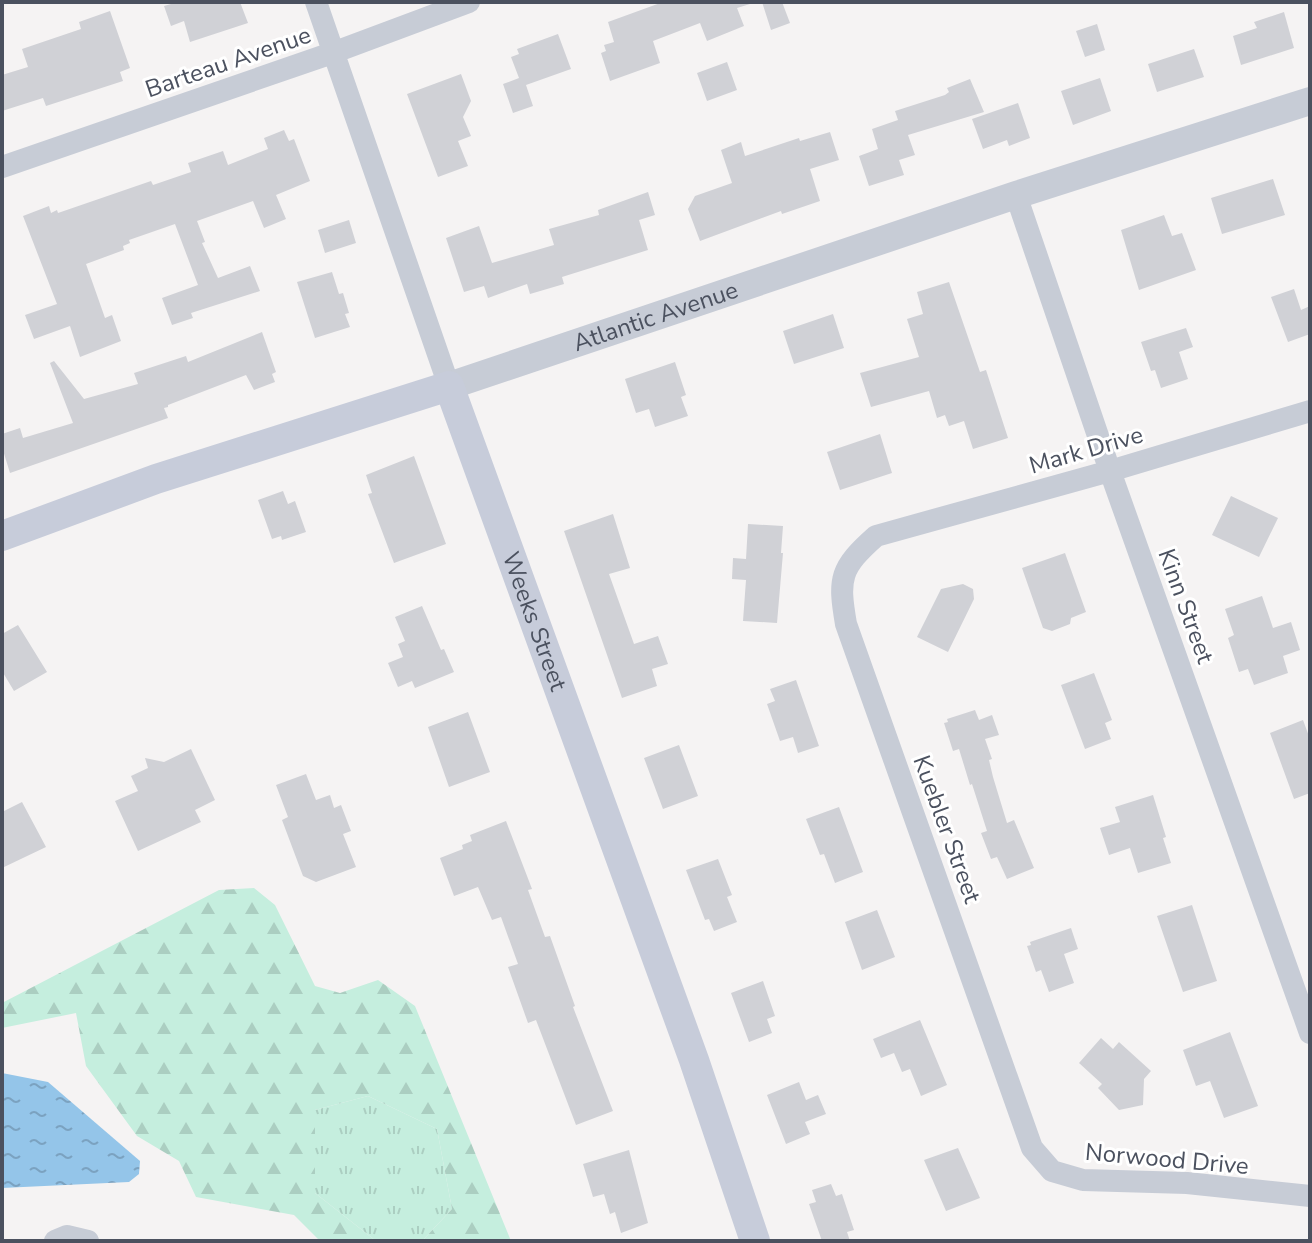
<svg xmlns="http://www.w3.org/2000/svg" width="1312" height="1243" font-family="'Nunito Sans',sans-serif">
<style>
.grass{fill:url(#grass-tufts)}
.forest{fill:url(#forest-firs)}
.water{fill:url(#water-ripples)}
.building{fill:#d0d1d6}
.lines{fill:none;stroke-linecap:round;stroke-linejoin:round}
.minor{stroke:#c7ccd6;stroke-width:22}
.tertiary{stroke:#c7ccd6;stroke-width:28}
.secondary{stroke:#c7ccda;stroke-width:30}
.labels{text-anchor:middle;stroke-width:6;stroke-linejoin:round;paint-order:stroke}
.street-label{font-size:24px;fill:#4b515f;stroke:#fff}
</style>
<defs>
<pattern id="grass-tufts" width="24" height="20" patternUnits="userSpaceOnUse" patternTransform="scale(2)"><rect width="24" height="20" fill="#c5eede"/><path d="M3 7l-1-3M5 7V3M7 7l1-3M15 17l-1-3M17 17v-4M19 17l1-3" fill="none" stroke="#abcec1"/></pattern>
<pattern id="forest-firs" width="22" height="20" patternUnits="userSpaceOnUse" patternTransform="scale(2)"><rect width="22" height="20" fill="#c5eede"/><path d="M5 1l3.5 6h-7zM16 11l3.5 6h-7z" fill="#abcec1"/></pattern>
<pattern id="water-ripples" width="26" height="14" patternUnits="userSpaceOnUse" patternTransform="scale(2)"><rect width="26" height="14" fill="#94c5e9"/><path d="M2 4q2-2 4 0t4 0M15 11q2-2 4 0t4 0" fill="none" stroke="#7ba2c0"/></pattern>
</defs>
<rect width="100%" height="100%" fill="#f5f3f3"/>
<!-- grass -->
<path class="grass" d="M368,1096L437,1129L452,1209L422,1241H376L315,1193V1110Z"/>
<!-- forest -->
<path class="forest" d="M254,888L275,905L315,986L340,993L378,980L415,1006L511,1241H422L452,1209L437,1129L368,1096L315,1110V1193L376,1241H320L294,1215L196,1197L179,1161L137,1136L86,1066L76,1013L2,1028V1003L219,890Z"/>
<!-- water -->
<path class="water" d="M2,1073L48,1082L140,1161L139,1174L129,1182L2,1188Z"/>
<!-- building -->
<path class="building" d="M178,2H240L248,23L190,42L184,21L171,26L164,6Z
M663,2L750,4L737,8L744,26L707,41L700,23L653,41L660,63L610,81L601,53L606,51L604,45L614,42L608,22Z
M762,2H782L790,23L771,30Z
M110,11L130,68L120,72L123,81L46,106L43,98L2,111V75L28,67L22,49L81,29L79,22Z
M1284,12L1294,48L1241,65L1233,36L1257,28L1254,22Z
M1097,24L1105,50L1085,57L1076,31Z
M558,34L571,69L526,85L533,106L513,113L503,84L519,78L511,57L519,54L517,49Z
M1194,49L1204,77L1157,92L1148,64Z
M727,62L737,90L707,101L697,73Z
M461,74L471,101L463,117L471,136L458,141L468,166L438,177L407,94Z
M1100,78L1111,111L1073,125L1061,91Z
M970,79L984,112L908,135L915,155L899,160L904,175L869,186L859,156L878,149L872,129L898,120L895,111L945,95L949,92L947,88Z
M1018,103L1030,138L1009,146L1007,140L983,149L972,119Z
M284,130L289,141L294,139L310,181L276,195L286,219L264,228L253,201L197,221L205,242L202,243L218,278L250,266L260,291L191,313L193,318L172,325L162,298L198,285L175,224L129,240L130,243L123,246L124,250L86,264L105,318L112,315L121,341L80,357L70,326L34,339L25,315L57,304L23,216L49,206L51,213L57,210L58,213L151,181L153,185L191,172L188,163L223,151L228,165L268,149L264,138Z
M830,132L839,160L810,169L820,201L782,214L781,211L700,241L688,209L695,196L732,183L721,150L741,142L745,156L799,138L800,141Z
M1273,179L1285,215L1222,234L1211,198Z
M648,192L655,215L639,220L648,250L562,277L564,284L530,294L527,284L488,298L484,286L464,292L446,238L479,226L492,263L554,245L549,229L599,215L598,210Z
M1164,215L1172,236L1182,233L1196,270L1139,290L1121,230Z
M349,220L356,243L325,253L318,230Z
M332,272L339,294L343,293L349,313L345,314L350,327L315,338L297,282Z
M949,282L980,372L986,370L1008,438L973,449L964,421L949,426L945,415L937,418L929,391L871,407L860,373L919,357L907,319L923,314L917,292Z
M1294,289L1301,310L1310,306V334L1288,342L1271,297Z
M833,314L844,348L794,364L783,331Z
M1186,328L1193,347L1179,352L1188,379L1161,388L1155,370L1151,371L1141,342Z
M262,332L276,372L272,374L275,382L254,390L246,375L168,405V407L164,408L168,418L10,473L2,447V434L20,428L23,438L73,423L50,363L54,361L84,399L138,384L134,373L186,356L188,362Z
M675,362L686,395L681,397L688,416L655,427L649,409L636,413L625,379Z
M880,434L892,473L840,490L827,452Z
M414,456L446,544L394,563L368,494L372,493L366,475Z
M283,491L288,504L295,501L306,532L282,540L281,536L272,539L258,500Z
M1231,496L1278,518L1259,557L1212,535Z
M613,514L630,568L609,574L634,644L658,636L668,664L652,669L657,686L622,698L564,531Z
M748,524L783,526L781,553H783L777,623L743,621L746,580L732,579L733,558L746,559Z
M1065,553L1086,612L1071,618L1070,624L1052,631L1043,628L1022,568Z
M963,584L973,589L974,599L948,652L917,637L941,589Z
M1262,596L1273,628L1291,622L1300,650L1283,656L1288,673L1254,685L1248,669L1239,672L1228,638L1234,635L1225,609Z
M422,606L441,650L444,649L454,672L415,688L412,681L398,687L388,663L403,657L398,644L405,641L395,617Z
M18,625L47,672L14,691L2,671V634Z
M1094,673L1112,720L1105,723L1111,739L1085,749L1061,685Z
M796,680L819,746L798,753L793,737L780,741L767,704L775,701L770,689Z
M975,710L979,720L992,715L999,735L985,739L992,759L989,760L993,777L1007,823L1014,820L1034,868L1007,879L997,857L991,859L981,833L987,831L972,784L970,785L959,749L953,751L944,723L948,722L947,719Z
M468,712L490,772L449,787L428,727Z
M1303,720L1310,739V793L1294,799L1270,733Z
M679,745L698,796L663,809L644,758Z
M191,749L215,800L195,810L201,822L138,851L115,801L138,791L131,776L148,768L145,758L164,762Z
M306,774L316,800L330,795L334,808L341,805L351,831L343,834L356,867L316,882L303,876L282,820L288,817L276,785Z
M1153,795L1166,837L1163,838L1171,863L1138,873L1130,848L1109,855L1100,828L1120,822L1115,807Z
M22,802L46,847L2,868V812Z
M839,807L863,872L835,883L824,854L820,855L806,819Z
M506,821L532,889L528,890L545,937L550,936L575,1006L573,1007L613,1111L576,1125L536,1020L528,1023L508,967L518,964L501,917L492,920L478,887L454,896L440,858L463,849L462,845L472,841L470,835Z
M718,859L732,895L727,897L737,922L714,931L709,919L705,920L686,870Z
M1192,905L1217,981L1183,992L1157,916Z
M877,910L895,957L862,970L845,922Z
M1071,928L1078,949L1064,954L1074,983L1049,992L1041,970L1036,972L1027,946L1031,945L1030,942Z
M763,981L775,1016L767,1019L772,1033L749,1042L731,993Z
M920,1020L947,1085L921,1096L910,1069L902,1072L894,1053L881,1058L873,1039Z
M1230,1032L1258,1106L1224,1118L1210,1081L1196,1086L1183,1050Z
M1101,1038L1113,1049L1119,1042L1151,1071L1144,1079L1143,1105L1119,1110L1098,1088L1102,1084L1079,1063Z
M799,1082L806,1100L818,1095L826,1114L805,1122L810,1134L786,1144L767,1095Z
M958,1148L980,1198L946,1211L924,1160Z
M629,1150L648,1223L621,1233L615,1212L610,1214L604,1194L593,1197L583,1164Z
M831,1184L836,1196L842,1194L854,1230L847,1232L850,1241H822L809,1204L816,1202L812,1190Z"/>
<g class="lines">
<!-- minor -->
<path class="minor" d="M316,2L449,386
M2,167L335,52L469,2
M1016,195L1110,471L1310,1033
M1310,411L1110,471L876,536C840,568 838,578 846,624L1032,1148L1052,1171L1083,1180L1187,1183L1310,1196
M55,1241L67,1236L88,1241"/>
<!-- tertiary -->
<path class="tertiary" id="s1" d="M449,386L1016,195L1310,101"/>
<!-- secondary -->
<path class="secondary" id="s2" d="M2,536L156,479L449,386L694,1060L755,1241"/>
</g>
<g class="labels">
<!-- street labels -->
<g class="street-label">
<text transform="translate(228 62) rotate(-19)" y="8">Barteau Avenue</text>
<text dy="8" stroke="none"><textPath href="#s1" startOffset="218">Atlantic Avenue</textPath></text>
<text transform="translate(1086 450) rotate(-16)" y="8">Mark Drive</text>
<text transform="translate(1186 606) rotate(70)" y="8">Kinn Street</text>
<text dy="8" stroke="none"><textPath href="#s2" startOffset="722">Weeks Street</textPath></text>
<text transform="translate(947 829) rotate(70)" y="8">Kuebler Street</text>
<text transform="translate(1167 1159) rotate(5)" y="8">Norwood Drive</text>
</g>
</g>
<!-- border -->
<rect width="1312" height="1243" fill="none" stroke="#4b515f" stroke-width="8"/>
</svg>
